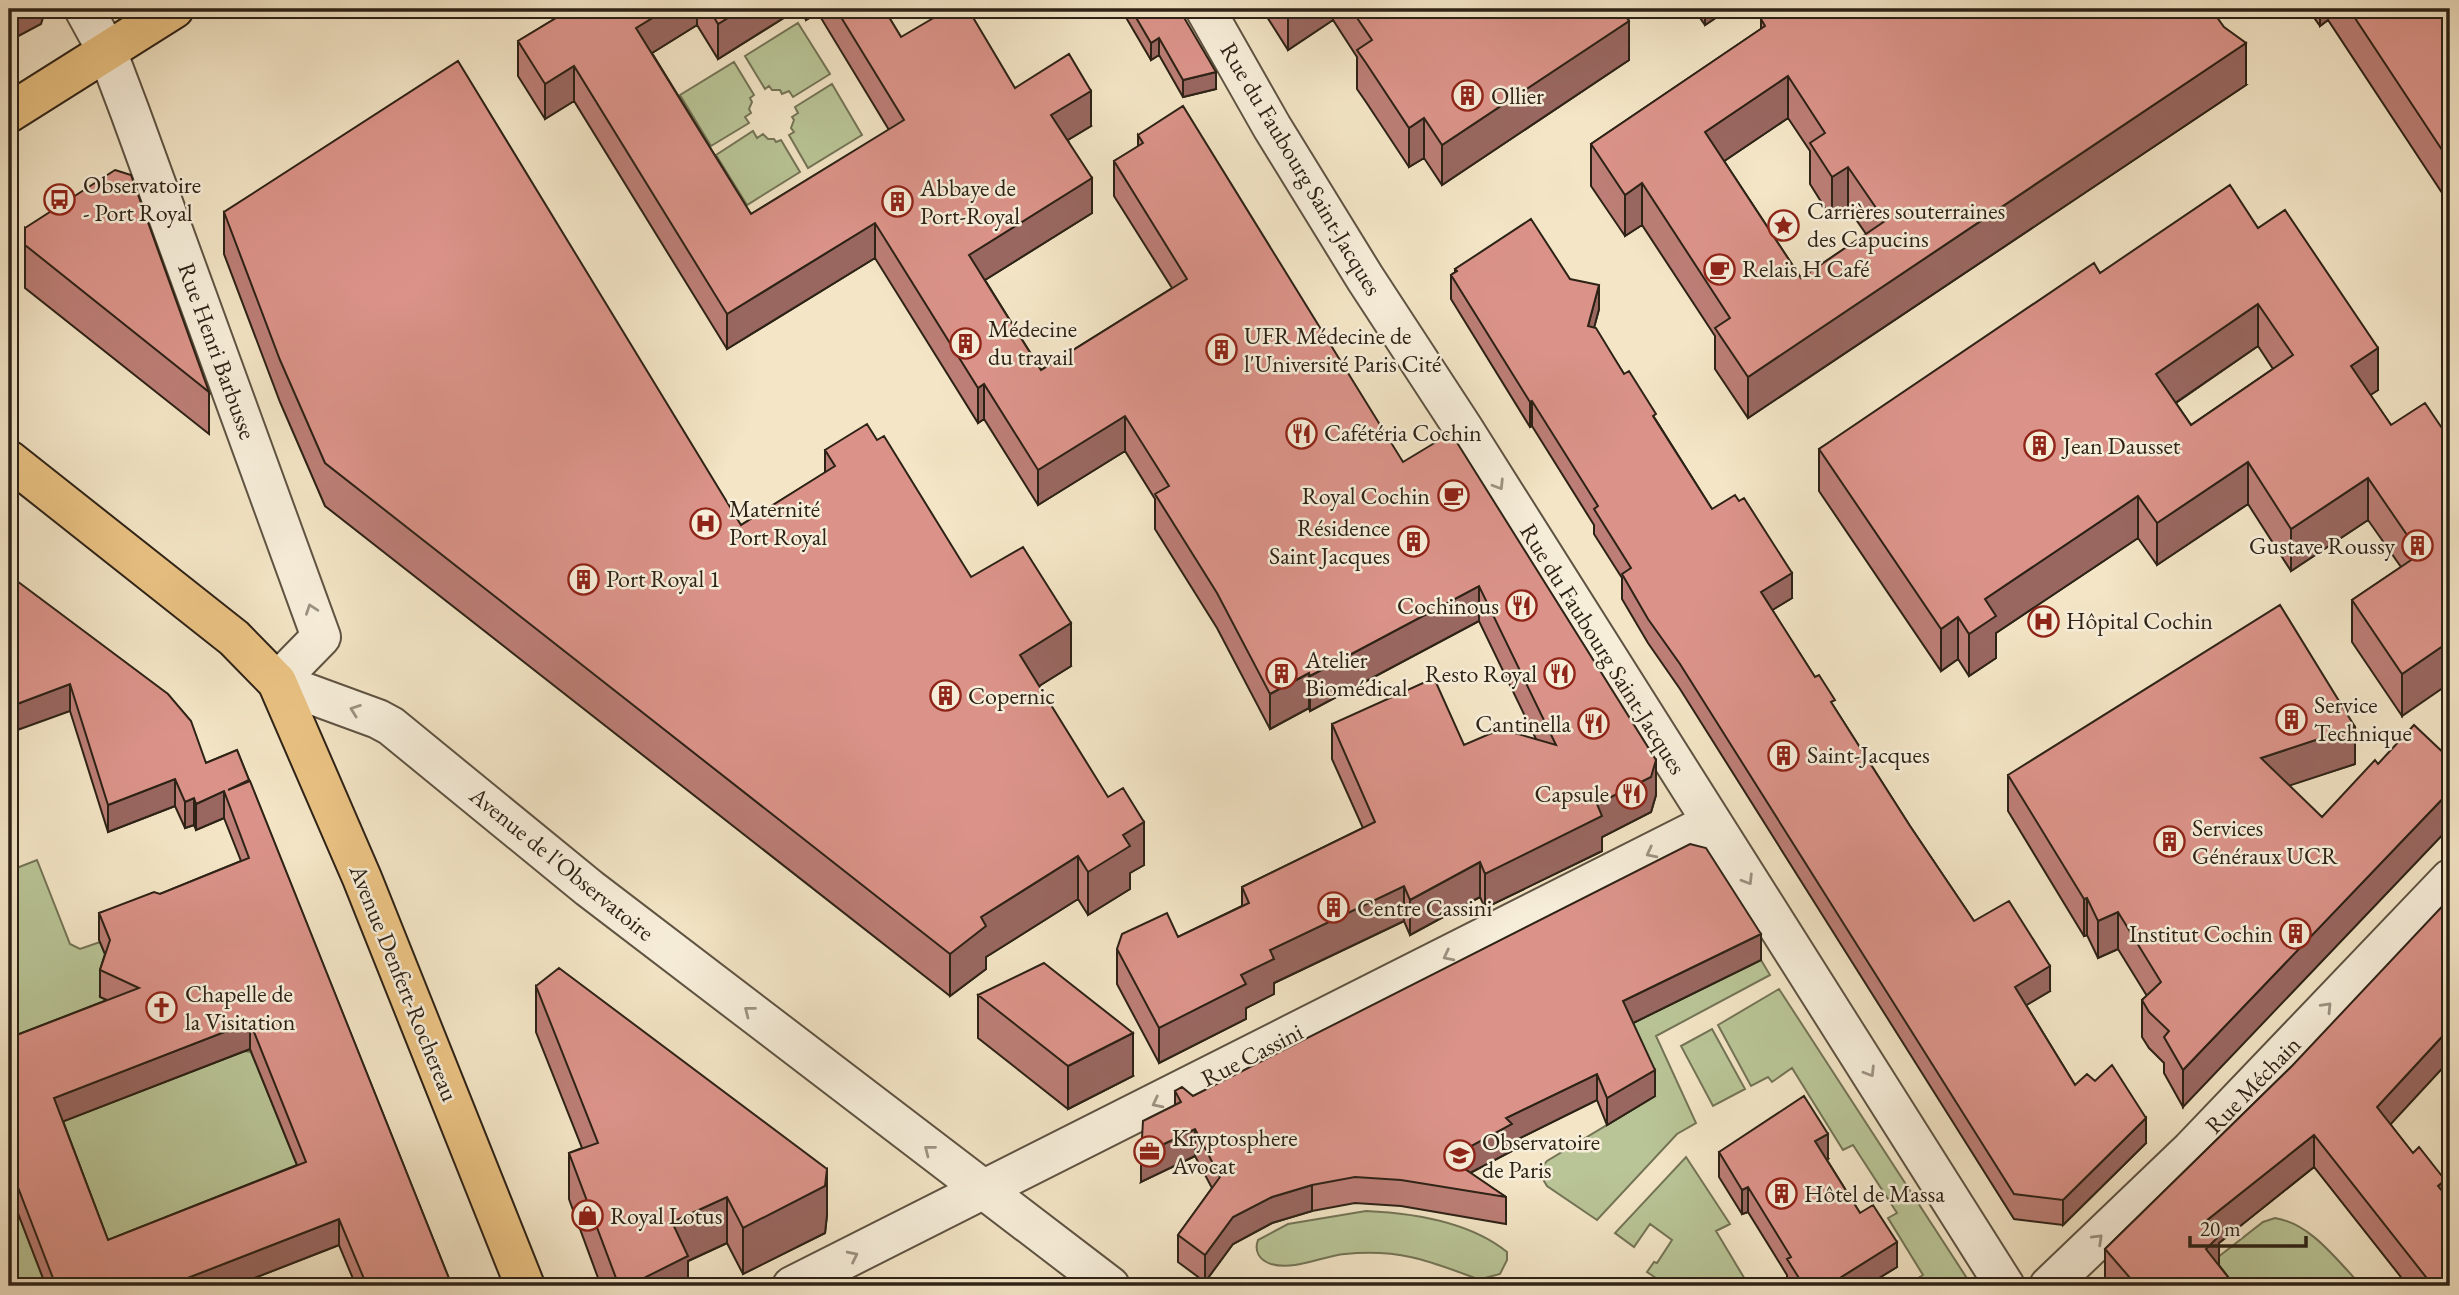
<svg xmlns="http://www.w3.org/2000/svg" width="2459" height="1295" font-family="'EB Garamond',serif">
<style>
.green{fill:#b9c597;stroke:#737456;stroke-width:2}
.lines{fill:none;stroke-linecap:round;stroke-linejoin:round}
.minor-casing{stroke:#5e5342;stroke-width:42}
.major-casing{stroke:#2d2216;stroke-width:42}
.minor{stroke:#f7eeda;stroke-width:38}
.major{stroke:#eac283;stroke-width:38}
.wall{fill:#bc7e76;stroke:#2d2216;stroke-width:2;fill-rule:evenodd}
.shaded-wall{fill:#996760;stroke:#2d2216;stroke-width:2}
.building{fill:#db9389;stroke:#2d2216;stroke-width:2;fill-rule:evenodd}
.oneway{stroke:#9c9282}
.labels{text-anchor:middle;stroke-width:5;stroke-linejoin:round;paint-order:stroke}
.poi-label{font-size:24px;fill:#2d2216;stroke:#f7eeda;text-anchor:start}
.street-label{font-size:24px;fill:#2d2216;stroke:#f7eeda}
</style>
<rect width="100%" height="100%" fill="#f3e5c6"/>
<filter id="stains"><feTurbulence type="fractalNoise" baseFrequency=".00286" numOctaves="4"/><feColorMatrix values="0 0 0 0 .2 0 0 0 0 .09 0 0 0 0 .02 0 0 0 .5 -.17"/></filter>
<radialGradient id="worn" r=".72"><stop offset=".6" stop-color="#630" stop-opacity="0"/><stop offset="1" stop-color="#630" stop-opacity=".3"/></radialGradient>
<!-- green -->
<path class="green" d="M798,23L830,74L793,97L789,91L782,94L780,90H772L769,86L765,89L745,56Z
M734,62L754,95L750,98L752,102L749,109L751,113L745,117L749,123L711,146L680,95Z
M832,84L862,135L808,168L789,135L794,132L791,128L794,120L792,117L798,113L795,107Z
M753,131L757,138L763,134L768,139H774L776,142L781,140L800,172L747,205L716,155Z
M37,860L70,944L80,949L100,942L119,990L100,996L104,999L113,1024L9,1065V871Z
M1761,960L1770,975L1656,1036L1696,1123L1677,1134L1597,1220L1547,1186L1541,1176L1543,1166L1547,1161L1655,1096L1623,1028Z
M1779,989L1972,1286H1905L1923,1275L1888,1218L1897,1213L1853,1145L1843,1150L1792,1068L1772,1082L1768,1077L1751,1086L1718,1025Z
M1712,1029L1745,1089L1713,1106L1681,1046Z
M244,1051L251,1052L304,1182L113,1264L58,1123Z
M1686,1157L1730,1224L1716,1231L1749,1286H1668L1647,1272L1654,1262L1657,1263L1672,1240L1650,1224L1634,1247L1615,1233Z
M9,1190L46,1286H9Z
M1366,1211C1412,1213 1470,1222 1507,1252V1260L1500,1274L1485,1278H1475C1427,1260 1398,1249 1345,1254C1322,1256 1295,1271 1271,1264C1259,1260 1254,1251 1258,1240L1288,1224Z
M2275,1218C2312,1224 2337,1261 2362,1286H2265L2251,1282L2244,1286H2223L2213,1261L2263,1222Z"/>
<g class="lines">
<defs>
<path id="minor" d="M84,9L107,51L130,112L321,637L277,682L378,719L391,726L589,888L1110,1286
M1205,9L1272,127L1365,278L1463,428L2005,1286
M792,1286L1712,822
M2049,1286L2191,1150L2450,879"/>
<path id="major" d="M9,113L174,9
M9,460L234,638L277,682L362,878L525,1286"/>
</defs>
<!-- minor casing -->
<use href="#minor" class="minor-casing"/>
<!-- major casing -->
<use href="#major" class="major-casing"/>
<!-- minor -->
<use href="#minor" class="minor"/>
<!-- major -->
<use href="#major" class="major"/>
</g>
<!-- wall -->
<path class="wall" d="M571,9H798L718,59L697,25L652,53L751,214L889,130L818,13L806,20L799,9H884L901,37L1015,88L1091,126L1068,140L1092,213L985,280L1041,370L1172,288L1114,196V161L1138,147V135L1403,462L1656,795L1651,812L1602,837V851L1485,908L1480,897L1410,935L1404,921L1274,983V994L1246,1008V1019L1159,1063L1117,984V949L1178,937L1242,906V887L1363,828L1332,759V724L1464,745L1536,739L1479,621L1310,711L1309,708L1270,729L1217,628L1155,529V499L1125,451L1038,505L984,419L978,423L875,258L727,349L574,101L545,119L518,76V41Z
M1121,9H1179L1216,89L1183,97L1159,55L1151,60Z
M1262,9H1621L1629,60L1442,185L1424,158L1409,167L1366,102L1357,89V57L1333,20L1288,50Z
M1694,9H1729L1705,25Z
M2308,9H2450V205L2328,20L2320,26Z
M1761,19L2246,85L1748,418L1715,369V336L1642,225L1625,236L1591,186V144L1761,29ZM1788,118L1810,151V184L1832,219L1848,208L1866,234L1801,278L1724,161Z
M224,212L741,525L825,473V450L877,440L971,577L1071,666L1039,686L1144,865L1130,873V889L1088,915L1078,899L986,957V969L950,996L325,506L280,402L224,254Z
M25,228L209,392V434L25,288Z
M2258,228L2378,390L2370,395L2391,425L2450,440L2402,716L2352,642V600L2401,567L2368,520L2291,571L2248,504L2157,565L2138,538L1996,633V658L1969,676L1958,659L1941,671L1819,491V449L2100,273ZM2258,346L2273,369L2191,425L2176,403Z
M1455,269L1570,279L1599,309L1594,327L1624,374L1656,420L1712,509L1792,598L1772,610L1910,826L1974,921L2050,991L2026,1005L2075,1085L2146,1143L2063,1225L2014,1219L1680,689L1648,643L1622,599V578L1594,534V525L1532,426L1530,427L1451,299V275L1455,272Z
M9,575L206,763L237,750L452,1286H356L339,1245L234,1286H46L9,1190V1038L107,1000L100,997V970L105,954L99,940V913L160,894L241,861L224,818L196,830L194,825L185,828L175,806L108,832L70,711ZM250,1049L297,1165L108,1240L63,1121Z
M2355,764L2289,785L2183,1107L2164,1073V1063L2149,1048L2142,1037V1000L2147,996L2118,949L2098,958L2087,935L2084,936L2008,811V775Z
M1761,960L1633,1023L1655,1096L1607,1125L1597,1100L1512,1142V1151L1470,1173L1506,1197V1224L1401,1206L1355,1203L1312,1211L1272,1223L1233,1244L1205,1282L1178,1262V1235L1212,1188L1195,1156L1141,1182L1175,1105V1091L1193,1096Z
M536,986L827,1215L825,1233L743,1274L727,1243L688,1261V1286H601L569,1199V1153L582,1148L536,1032Z
M978,995L1133,1076L1068,1109L978,1038Z
M2291,1067L2390,1124L2445,1195L2450,1286H2408L2314,1167L2219,1243V1265L2235,1286H2110L2105,1281V1249Z
M1719,1152L1828,1159L1827,1160L1860,1213L1897,1267L1866,1286H1788L1787,1284V1275L1748,1212L1742,1214L1719,1177Z"/>
<!-- shaded-wall -->
<path class="shaded-wall" d="M9,9H45V11L41,24L9,41Z
M667,9H697V25L636,63V28Z
M742,9H798L718,59V24Z
M806,9H818V13L806,20Z
M1291,9H1333V20L1288,50V11Z
M1705,9H1729L1705,25Z
M2320,9H2328V20L2320,26Z
M1629,21V60L1442,185V145Z
M1159,38V55L1151,60V43Z
M2246,43V85L1748,418V377Z
M574,66V101L545,119V84Z
M1216,72V89L1183,97V80Z
M1788,76V118L1705,174V132Z
M1091,91V126L1051,150V115Z
M1424,118V158L1409,167V128Z
M1848,167V208L1832,219V177Z
M1092,178V213L969,290V255Z
M1642,183V225L1625,236V195Z
M875,223V258L727,349V314Z
M1599,285V309L1588,351V326Z
M2258,304V346L2156,416V374Z
M2378,348V390L2351,408V366Z
M984,384V419L978,423V388Z
M1532,401V426L1530,427V402Z
M1125,416V451L1038,505V470Z
M2248,462V504L2157,565V523Z
M2368,478V520L2291,571V529Z
M2138,496V538L1996,633V658L1969,676V634L1985,599Z
M1792,573V598L1761,617V592Z
M1479,586V621L1310,711V676Z
M1958,617V659L1941,671V629Z
M1071,623V666L1020,698V655Z
M2450,641V683L2402,716V674Z
M1309,673V708L1270,729V694Z
M70,684V711L9,733V707Z
M2355,727V764L2261,795V758Z
M1656,760V795L1651,812L1602,837V851L1485,908V874L1597,804Z
M175,779V806L108,832V805Z
M224,791V818L196,830V804Z
M2450,791V827L2183,1107V1070Z
M194,798V825L185,828V802Z
M1144,822V865L1130,873V889L1088,915V872L1123,835Z
M1078,856V899L986,957V969L950,996V954L981,917Z
M1480,862V897L1410,935V900Z
M1404,886V921L1274,983V994L1246,1008V1019L1159,1063V1028L1241,975L1270,950Z
M2087,898V935L2084,936V899Z
M2118,912V949L2098,958V921Z
M1761,934V960L1623,1028V1001Z
M2050,966V991L2015,1012V987Z
M250,1022V1049L54,1125V1098Z
M2450,1028V1060L2377,1139V1107Z
M1133,1033V1076L1068,1109V1066Z
M1655,1070V1096L1607,1125V1098Z
M1597,1074V1100L1512,1142V1151L1449,1184V1158L1506,1118Z
M2146,1118V1143L2063,1225V1200Z
M1195,1129V1156L1141,1182V1155Z
M1828,1134V1159L1815,1166V1141Z
M2314,1135V1167L2219,1243V1268L2206,1281V1221Z
M827,1169V1215L825,1233L743,1274V1228Z
M2445,1180V1212L2438,1186Z
M1312,1185V1211L1272,1223L1233,1244L1205,1282V1255L1233,1217L1272,1197Z
M1748,1187V1212L1742,1214V1190Z
M727,1197V1243L688,1261V1286H628L672,1222Z
M339,1219V1245L234,1286H167Z
M1897,1242V1267L1866,1286H1827Z"/>
<!-- building -->
<path class="building" d="M571,9H667L636,28L751,214L904,120L836,9H884L901,37L949,9H968L1015,88L1069,54L1091,91L1051,115L1092,178L969,255L1041,370L1187,279L1114,161L1143,143L1138,135L1183,106L1403,462L1451,433L1656,760L1651,777L1597,804L1602,816L1485,874L1480,862L1410,900L1404,886L1270,950L1274,959L1241,975L1246,984L1159,1028L1117,949L1122,934L1167,913L1178,937L1249,903L1242,887L1375,822L1332,724L1434,678L1464,745L1501,729L1556,745L1479,586L1310,676L1309,673L1270,694L1217,593L1155,494L1169,486L1125,416L1038,470L984,384L978,388L875,223L727,314L574,66L545,84L518,41Z
M709,9H742L718,24Z
M1131,9H1179L1216,72L1183,80L1159,38L1151,43Z
M1351,9H1621L1629,21L1442,145L1424,118L1409,128L1366,63L1357,50L1372,40Z
M1777,9H2211L2224,27L2246,43L1748,377L1715,328L1730,318L1642,183L1625,195L1591,144L1765,26L1761,19ZM1788,76L1825,133L1810,143L1832,177L1848,167L1885,221L1801,278L1705,132Z
M2349,9H2450V162Z
M458,61L741,525L835,466L825,450L867,424L877,440L884,436L971,577L1023,547L1071,623L1020,655L1108,797L1123,788L1144,822L1123,835L1130,846L1088,872L1078,856L981,917L986,926L950,954L325,463L280,360L224,212Z
M115,170L131,175L209,392L25,245V228Z
M2230,185L2258,228L2285,210L2378,348L2351,366L2391,425L2425,403L2450,440V641L2402,674L2352,600L2420,554L2368,478L2291,529L2248,462L2157,523L2138,496L1985,599L1996,616L1969,634L1958,617L1941,629L1819,449L2094,263L2100,273ZM2258,304L2293,355L2191,425L2156,374Z
M1531,219L1570,279L1599,285L1588,326L1596,328L1624,374L1629,371L1656,414L1653,416L1712,509L1735,495L1739,501L1744,498L1792,573L1761,592L1815,677L1819,675L1835,700L1831,702L1910,826L1974,921L2009,901L2050,966L2015,987L2075,1085L2087,1074L2095,1081L2112,1065L2146,1118L2063,1200L2014,1194L1680,664L1648,619L1622,574L1631,568L1594,509L1598,506L1532,401L1530,402L1451,275L1457,271L1455,269Z
M9,575L168,694L191,721L206,763L237,750L249,780L228,790L250,781L452,1286H367L339,1219L167,1286H56L9,1164V1038L139,988L100,970L110,940L99,913L154,892L160,894L249,858L224,791L196,804L194,798L185,802L175,779L108,805L70,684L9,707ZM250,1022L306,1162L108,1240L54,1098Z
M2280,605L2355,727L2261,758L2322,817L2375,760L2378,764L2414,725L2450,759V791L2183,1070L2164,1037L2169,1031L2149,1012L2142,1000L2161,982L2118,912L2098,921L2087,898L2084,899L2008,775Z
M1690,844L1706,848L1761,934L1623,1001L1655,1070L1607,1098L1597,1074L1506,1118L1512,1124L1449,1158L1506,1197L1401,1180L1355,1177L1312,1185L1272,1197L1233,1217L1205,1255L1178,1235L1220,1177L1195,1129L1141,1155L1143,1121L1181,1102L1175,1091L1182,1087L1193,1096Z
M2450,898V1028L2377,1107L2413,1153L2419,1147L2445,1180L2438,1186L2450,1201V1286H2433L2314,1135L2206,1221L2219,1236L2206,1249L2235,1286H2137L2105,1249L2291,1067Z
M1044,963L1133,1033L1068,1066L978,995Z
M559,968L827,1169L825,1186L743,1228L727,1197L672,1222L688,1256L628,1286H619L569,1153L598,1143L536,986Z
M1804,1096L1828,1134L1815,1141L1860,1213L1873,1205L1897,1242L1827,1286H1804L1787,1259L1791,1257L1748,1187L1742,1190L1719,1152Z"/>
<!-- one-way arrows -->
<defs><path id="oneway-chevron" d="M-2-3.5L2.5 0L-2 3.5" fill="none" stroke-width="1.6" stroke-linecap="round" stroke-linejoin="round" transform="scale(1.75)"/></defs>
<g class="oneway">
<use href="#oneway-chevron" transform="translate(1499 485) rotate(58)"/>
<use href="#oneway-chevron" transform="translate(311 609) rotate(-109)"/>
<use href="#oneway-chevron" transform="translate(355 710) rotate(-160)"/>
<use href="#oneway-chevron" transform="translate(1651 853) rotate(153)"/>
<use href="#oneway-chevron" transform="translate(1748 880) rotate(58)"/>
<use href="#oneway-chevron" transform="translate(1448 956) rotate(153)"/>
<use href="#oneway-chevron" transform="translate(2327 1007) rotate(-46)"/>
<use href="#oneway-chevron" transform="translate(749 1011) rotate(-142)"/>
<use href="#oneway-chevron" transform="translate(1870 1072) rotate(58)"/>
<use href="#oneway-chevron" transform="translate(1157 1103) rotate(153)"/>
<use href="#oneway-chevron" transform="translate(929 1150) rotate(-142)"/>
<use href="#oneway-chevron" transform="translate(2098 1239) rotate(-44)"/>
<use href="#oneway-chevron" transform="translate(853 1256) rotate(-26)"/>
</g>
<!-- icons -->
<defs>
<symbol id="building-ring" viewBox="-11 -11 22 22"><circle r="9.5" fill="#f7eeda" stroke="#8f2418" stroke-width="1.5"/><path d="M-4-6H4V6H1V3H-1V6H-4ZM-2.5-4.3h1.7v1.8h-1.7ZM.8-4.3h1.7v1.8H.8ZM-2.5-1h1.7V.8h-1.7ZM.8-1h1.7V.8H.8Z" fill="#8f2418"/></symbol>
<symbol id="bus-ring" viewBox="-11 -11 22 22"><circle r="9.5" fill="#f7eeda" stroke="#8f2418" stroke-width="1.5"/><path d="M-5-6H5V4H4V6H2V4H-2V6H-4V4H-5ZM-3.5-4V0h7V-4ZM-3.5 1.2v1.5H-2V1.2ZM2 1.2v1.5H3.5V1.2Z" fill="#8f2418"/></symbol>
<symbol id="sight-ring" viewBox="-11 -11 22 22"><circle r="9.5" fill="#f7eeda" stroke="#8f2418" stroke-width="1.5"/><path d="M0-6L1.8-2.2L6-1.7L2.9 1.2L3.7 5.4L0 3.3L-3.7 5.4L-2.9 1.2L-6-1.7L-1.8-2.2Z" fill="#8f2418"/></symbol>
<symbol id="cafe-ring" viewBox="-11 -11 22 22"><circle r="9.5" fill="#f7eeda" stroke="#8f2418" stroke-width="1.5"/><path d="M-5.5-4.5H6V0H3Q3 3.5 0 3.5H-2.5Q-5.5 3.5-5.5 0ZM3-3.2v2h1.7v-2ZM-6 4.5H4V6H-6Z" fill="#8f2418"/></symbol>
<symbol id="restaurant-ring" viewBox="-11 -11 22 22"><circle r="9.5" fill="#f7eeda" stroke="#8f2418" stroke-width="1.5"/><path d="M-5-6h1v4h1v-4h1v4h1v-4h1v5L-1.5 .5V6h-2V.5L-5-1ZM5-6V6H3V1.5H1.5Q1.5-4 5-6Z" fill="#8f2418"/></symbol>
<symbol id="hospital-ring" viewBox="-11 -11 22 22"><circle r="9.5" fill="#f7eeda" stroke="#8f2418" stroke-width="1.5"/><path d="M-5-5h3v3.5h4V-5h3V5h-3V1.5h-4V5h-3Z" fill="#8f2418"/></symbol>
<symbol id="church-ring" viewBox="-11 -11 22 22"><circle r="9.5" fill="#f7eeda" stroke="#8f2418" stroke-width="1.5"/><path d="M-1.2-6h2.4v3.5h3.3v2.4h-3.3V6h-2.4V-.1h-3.3v-2.4h3.3Z" fill="#8f2418"/></symbol>
<symbol id="office-ring" viewBox="-11 -11 22 22"><circle r="9.5" fill="#f7eeda" stroke="#8f2418" stroke-width="1.5"/><path d="M-6-3h4V-5.5h4V-3h4V5H-6ZM-1-4.5V-3h2v-1.5ZM-6 0V1H6V0Z" fill="#8f2418"/></symbol>
<symbol id="university-ring" viewBox="-11 -11 22 22"><circle r="9.5" fill="#f7eeda" stroke="#8f2418" stroke-width="1.5"/><path d="M0-5L7-2L0 1L-7-2ZM-4 1L0 2.5L4 1V4Q0 6-4 4Z" fill="#8f2418"/></symbol>
<symbol id="shop-ring" viewBox="-11 -11 22 22"><circle r="9.5" fill="#f7eeda" stroke="#8f2418" stroke-width="1.5"/><path d="M-5-2.5h2.3a2.7 3.5 0 0 1 5.4 0H5L5.5 6h-11ZM-1.5-2.5h3a1.5 2.3 0 0 0-3 0Z" fill="#8f2418"/></symbol>
</defs>
<g fill-rule="evenodd">
<use href="#building-ring" x="1450" y="78" width="35" height="35"/>
<use href="#bus-ring" x="42" y="182" width="35" height="35"/>
<use href="#building-ring" x="880" y="184" width="35" height="35"/>
<use href="#sight-ring" x="1766" y="208" width="35" height="35"/>
<use href="#cafe-ring" x="1702" y="252" width="35" height="35"/>
<use href="#building-ring" x="948" y="326" width="35" height="35"/>
<use href="#building-ring" x="1204" y="332" width="35" height="35"/>
<use href="#restaurant-ring" x="1284" y="416" width="35" height="35"/>
<use href="#building-ring" x="2022" y="428" width="35" height="35"/>
<use href="#cafe-ring" x="1436" y="478" width="35" height="35"/>
<use href="#hospital-ring" x="688" y="506" width="35" height="35"/>
<use href="#building-ring" x="1396" y="524" width="35" height="35"/>
<use href="#building-ring" x="2400" y="528" width="35" height="35"/>
<use href="#building-ring" x="566" y="562" width="35" height="35"/>
<use href="#restaurant-ring" x="1504" y="588" width="35" height="35"/>
<use href="#hospital-ring" x="2026" y="604" width="35" height="35"/>
<use href="#building-ring" x="1264" y="656" width="35" height="35"/>
<use href="#restaurant-ring" x="1542" y="656" width="35" height="35"/>
<use href="#building-ring" x="928" y="678" width="35" height="35"/>
<use href="#building-ring" x="2274" y="702" width="35" height="35"/>
<use href="#restaurant-ring" x="1576" y="706" width="35" height="35"/>
<use href="#building-ring" x="1766" y="738" width="35" height="35"/>
<use href="#restaurant-ring" x="1614" y="776" width="35" height="35"/>
<use href="#building-ring" x="2152" y="824" width="35" height="35"/>
<use href="#building-ring" x="1316" y="890" width="35" height="35"/>
<use href="#building-ring" x="2278" y="916" width="35" height="35"/>
<use href="#church-ring" x="144" y="990" width="35" height="35"/>
<use href="#office-ring" x="1132" y="1134" width="35" height="35"/>
<use href="#university-ring" x="1442" y="1138" width="35" height="35"/>
<use href="#building-ring" x="1764" y="1176" width="35" height="35"/>
<use href="#shop-ring" x="570" y="1198" width="35" height="35"/>
</g>
<g class="labels">
<!-- poi labels -->
<g class="poi-label">
<text x="1491" y="104">Ollier</text>
<text x="83" y="193">Observatoire<tspan x="83" dy="28">- Port Royal</tspan></text>
<text x="920" y="196">Abbaye de<tspan x="920" dy="28">Port-Royal</tspan></text>
<text x="1807" y="219">Carrières souterraines<tspan x="1807" dy="28">des Capucins</tspan></text>
<text x="1742" y="277">Relais H Café</text>
<text x="988" y="337">Médecine<tspan x="988" dy="28">du travail</tspan></text>
<text x="1244" y="344">UFR Médecine de<tspan x="1244" dy="28">l'Université Paris Cité</tspan></text>
<text x="1324" y="441">Cafétéria Cochin</text>
<text x="2063" y="454">Jean Dausset</text>
<text x="1430" y="504" text-anchor="end">Royal Cochin</text>
<text x="729" y="517">Maternité<tspan x="729" dy="28">Port Royal</tspan></text>
<text x="1390" y="536" text-anchor="end">Résidence<tspan x="1390" dy="28">Saint Jacques</tspan></text>
<text x="2395" y="554" text-anchor="end">Gustave Roussy</text>
<text x="606" y="587">Port Royal 1</text>
<text x="1499" y="614" text-anchor="end">Cochinous</text>
<text x="2066" y="629">Hôpital Cochin</text>
<text x="1305" y="668">Atelier<tspan x="1305" dy="28">Biomédical</tspan></text>
<text x="1537" y="682" text-anchor="end">Resto Royal</text>
<text x="968" y="704">Copernic</text>
<text x="2314" y="713">Service<tspan x="2314" dy="28">Technique</tspan></text>
<text x="1571" y="732" text-anchor="end">Cantinella</text>
<text x="1807" y="763">Saint-Jacques</text>
<text x="1609" y="802" text-anchor="end">Capsule</text>
<text x="2192" y="836">Services<tspan x="2192" dy="28">Généraux UCR</tspan></text>
<text x="1357" y="916">Centre Cassini</text>
<text x="2273" y="942" text-anchor="end">Institut Cochin</text>
<text x="185" y="1002">Chapelle de<tspan x="185" dy="28">la Visitation</tspan></text>
<text x="1172" y="1146">Kryptosphere<tspan x="1172" dy="28">Avocat</tspan></text>
<text x="1482" y="1150">Observatoire<tspan x="1482" dy="28">de Paris</tspan></text>
<text x="1804" y="1202">Hôtel de Massa</text>
<text x="610" y="1224">Royal Lotus</text>
</g>
<!-- street labels -->
<g class="street-label">
<text transform="translate(1301 169) rotate(59)" y="8">Rue du Faubourg Saint-Jacques</text>
<text transform="translate(217 351) rotate(70)" y="8">Rue Henri Barbusse</text>
<text transform="translate(1603 649) rotate(58)" y="8">Rue du Faubourg Saint-Jacques</text>
<text transform="translate(562 864) rotate(39)" y="8">Avenue de l'Observatoire</text>
<text transform="translate(404 983) rotate(68)" y="8">Avenue Denfert-Rochereau</text>
<text transform="translate(1252 1055) rotate(-27)" y="8">Rue Cassini</text>
<text transform="translate(2253 1085) rotate(-46)" y="8">Rue Méchain</text>
</g>
</g>
<!-- margin -->
<rect width="2459" height="1295" fill="none" stroke="#f3e5c6" stroke-width="35"/>
<rect x="10" y="10" width="2438" height="1274" fill="none" stroke="#2d2216" stroke-width="3.5"/>
<rect x="18" y="18" width="2424" height="1260" fill="none" stroke="#2d2216" stroke-width="2"/>
<!-- scale -->
<path d="M2190 1236v10h116v-10" fill="none" stroke="#2d2216" stroke-width="3.5"/>
<text x="2200" y="1236" font-size="21" fill="#2d2216" stroke="#f7eeda" stroke-width="5" paint-order="stroke">20 m</text>
<rect width="100%" height="100%" filter="url(#stains)"/>
<rect width="100%" height="100%" fill="url(#worn)"/>
</svg>
